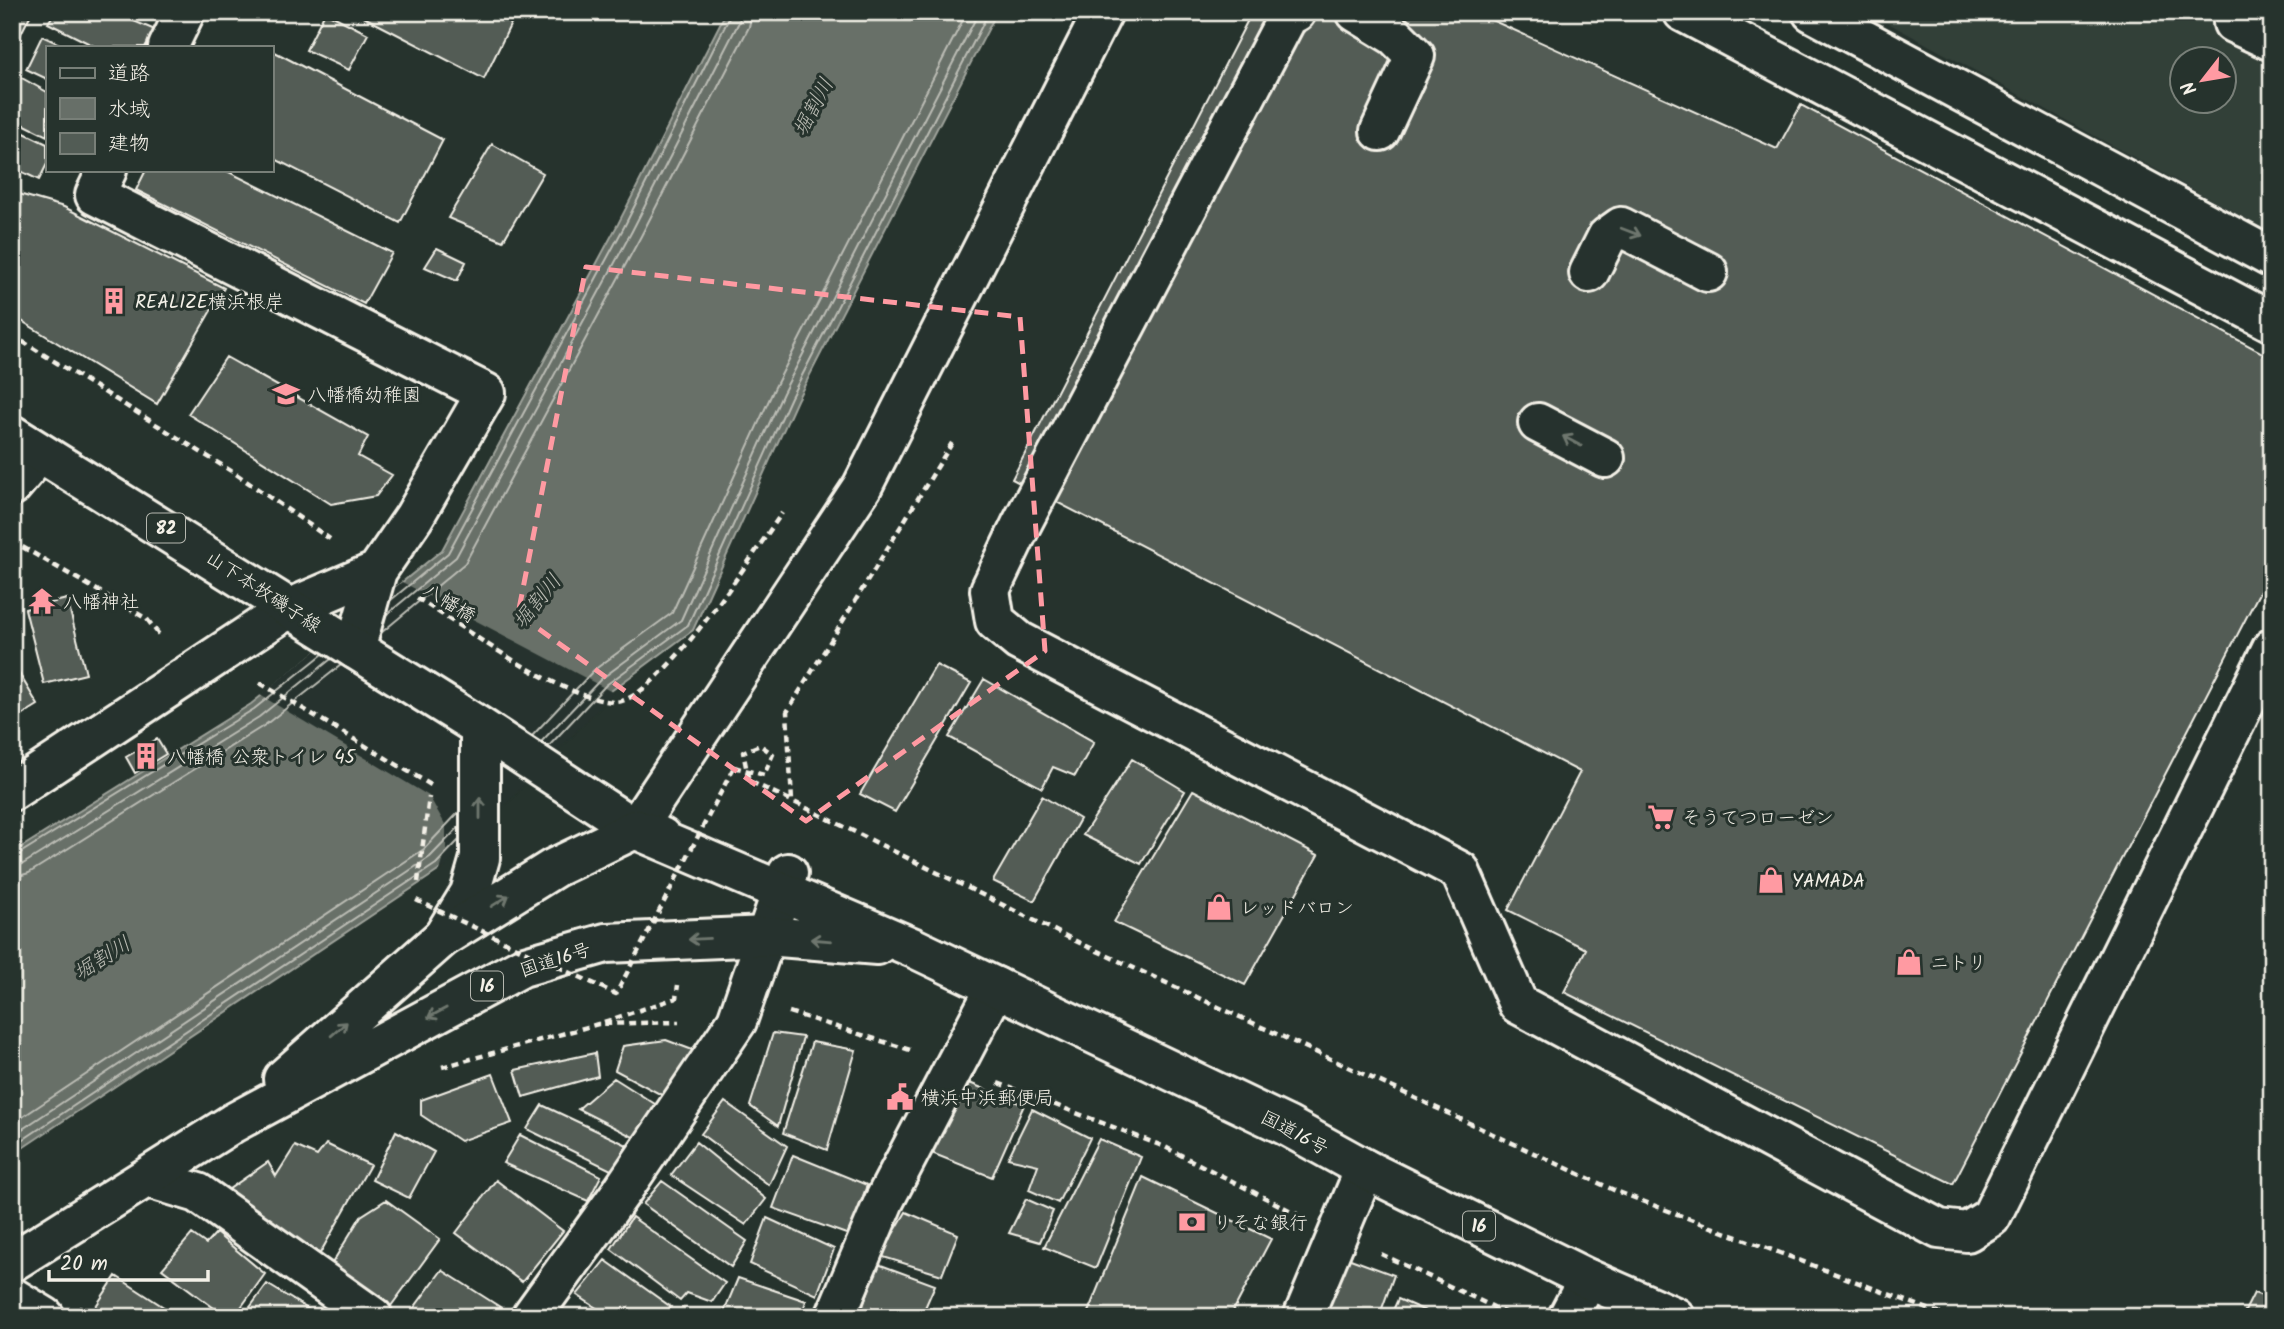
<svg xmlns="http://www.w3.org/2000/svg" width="2284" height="1329" font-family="Kalam,'Klee One',sans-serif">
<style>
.built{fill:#333f39;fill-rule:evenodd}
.water{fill:#676f68;stroke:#9fa39b;stroke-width:2}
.pier{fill:#26332d}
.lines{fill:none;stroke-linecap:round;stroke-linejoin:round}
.shore{stroke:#bcbdb5;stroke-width:2}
.building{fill:#525c55;stroke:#f4f1e8;stroke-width:2}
.minor-casing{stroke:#f4f1e8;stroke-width:44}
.major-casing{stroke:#f4f1e8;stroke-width:44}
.highway-casing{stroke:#f4f1e8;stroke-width:44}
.path{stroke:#f4f1e8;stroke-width:4.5;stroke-dasharray:7 5;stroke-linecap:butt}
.minor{stroke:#26332d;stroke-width:38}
.major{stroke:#26332d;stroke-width:38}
.highway{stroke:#26332d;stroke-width:38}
.path-bridge{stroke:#f4f1e8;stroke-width:4.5;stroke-dasharray:7 5;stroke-linecap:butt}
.oneway{stroke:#6e766e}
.marked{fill:none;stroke:#ff9aa2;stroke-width:5;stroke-dasharray:14 9;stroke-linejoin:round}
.labels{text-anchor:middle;stroke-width:6;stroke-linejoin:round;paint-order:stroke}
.shield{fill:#26332d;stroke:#b6b8b0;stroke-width:2}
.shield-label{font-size:18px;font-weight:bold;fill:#f4f1e8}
.poi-label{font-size:19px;fill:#f4f1e8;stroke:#26332d;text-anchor:start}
.street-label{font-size:19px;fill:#f4f1e8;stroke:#26332d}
.water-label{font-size:21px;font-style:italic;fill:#bcbdb5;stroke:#26332d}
</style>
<rect width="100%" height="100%" fill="#26332d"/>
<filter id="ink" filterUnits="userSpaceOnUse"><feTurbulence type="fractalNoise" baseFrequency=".0143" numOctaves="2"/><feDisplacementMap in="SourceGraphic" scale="14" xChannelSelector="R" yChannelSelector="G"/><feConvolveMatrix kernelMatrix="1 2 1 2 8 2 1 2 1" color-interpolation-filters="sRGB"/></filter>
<g filter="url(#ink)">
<!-- built -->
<path class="built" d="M1868,12H2272V233ZM2182,60H2224V102H2182Z"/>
<!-- water -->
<path class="water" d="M726,12H997L797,400L693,630L611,691L441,869L12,1155V853L251,704L442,550L618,224Z"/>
<!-- pier -->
<path class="pier" d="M402,582L614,693L439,874L446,851V826L429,796L260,695Z"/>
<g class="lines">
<!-- shore -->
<path class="shore" d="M391,600L448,553L624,227L732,12
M386,615L456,557L632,231L739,22L741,12
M381,633L465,563L641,236L749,27L752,12
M532,736L594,670L672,613L774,389L967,12
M541,742L601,679L681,620L783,393L979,12
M548,747L606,685L688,625L791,397L989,12
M12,858L254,709L323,654
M12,867L23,864L259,717L331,659
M12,878L29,873L265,725L341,665
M12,1124L424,849L459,812
M12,1136L430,857L459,827
M12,1147L436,864L459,840"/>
</g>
<!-- building -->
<path class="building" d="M12,12H32L12,51Z
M55,12H132L129,19L155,30L145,47H96L48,23Z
M325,12L368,34L349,70L306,50Z
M354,12H511L515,15L484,79Z
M1252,12H1474L1777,149L1801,105L2272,358V568L1953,1184L1564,992L1586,949L1508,910L1580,772L1012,479Z
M42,36L66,47H47V79L26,69Z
M271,50L443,140L400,223L271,157Z
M20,77L47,92V136L13,119L17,111L12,108V91Z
M12,127L47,144V164L39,180L12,167Z
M492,144L543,173L503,241L448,218Z
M146,170H225L392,253L364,304L136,190Z
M12,192L64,207L224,288L157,404L12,315Z
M437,248L466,262L457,281L425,267Z
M226,357L368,437L358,456L392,475L376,496L331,504L188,414Z
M67,599L86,674L44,684L25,609Z
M14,665L38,705L12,721V666Z
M936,665L971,683L895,812L860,794Z
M984,679L1094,742L1075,776L1053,767L1042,788L949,737Z
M157,739L166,754L135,773L126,757Z
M1132,759L1185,791L1141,864L1083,835Z
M1193,790L1318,855L1245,985L1114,922Z
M1042,796L1080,819L1034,901L993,881Z
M773,1033L803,1037L778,1126L750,1106Z
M666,1040L698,1052L669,1099L615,1070L623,1046Z
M812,1042L856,1050L827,1150L783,1133Z
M595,1053L598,1076L523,1097L515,1070Z
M493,1074L512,1123L460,1141L421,1115V1100Z
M614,1078L655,1104L637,1139L578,1109Z
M967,1082L1024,1105L992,1177L929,1152Z
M725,1102L787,1146L769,1185L701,1134Z
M542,1105L627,1145L613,1171L527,1129Z
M1032,1109L1090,1138L1058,1203L1029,1190L1038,1165L1008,1158Z
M396,1131L434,1152L409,1198L372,1180Z
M520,1135L601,1176L588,1201L503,1163Z
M1099,1139L1141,1157L1096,1268L1044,1247Z
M696,1142L766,1199L746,1225L671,1175Z
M326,1144L370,1165L319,1255L222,1194L268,1162L276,1176L295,1146L317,1156Z
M793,1155L867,1185L849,1235L773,1208Z
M1143,1177L1271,1239L1230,1317H1086Z
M496,1180L563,1231L522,1282L456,1233Z
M662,1181L747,1241L731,1267L643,1204Z
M1026,1199L1053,1211L1040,1242L1009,1233Z
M386,1200L440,1239L391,1306L331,1265L361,1216Z
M906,1212L958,1234L942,1275L880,1256Z
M632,1217L725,1283L712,1302L687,1293L680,1301L611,1249Z
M767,1218L834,1249L817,1295L750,1264Z
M216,1233L265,1274L234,1317H226L162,1269L192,1234L206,1244Z
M1345,1257L1394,1275L1379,1317H1311Z
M605,1260L671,1307L663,1317H610L577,1295Z
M878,1264L935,1285L921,1317L860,1315Z
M442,1270L500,1307L494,1317L408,1316Z
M116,1276L179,1317H73L80,1307L92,1312Z
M738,1278L806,1301L801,1317L723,1314Z
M2272,1281V1317H2242L2254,1293L2265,1297Z
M267,1284L321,1317H243Z
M1398,1299L1439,1317H1390Z"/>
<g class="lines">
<defs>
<path id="minor" d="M1296,12L1288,16L1021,525L990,590L995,621L1019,641L1460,871L1518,1004L1939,1229L1967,1232L1991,1217L2272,648
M1356,12L1395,36L1415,56L1380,131
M1683,12L2272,322
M1812,12L2272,258
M2238,12L2233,23L2272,41
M168,47L185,12
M107,170L95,195L486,393L414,517L377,571L355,649
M1589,273L1607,237L1621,227L1708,272
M1538,423L1605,458
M12,486L40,453
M12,791L288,609L377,571
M635,829L862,487L1103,12
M148,1178L198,1193L373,1317
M12,1297L45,1317
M531,1317L622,1191L737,1021L788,873
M835,1317L884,1201L996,987
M1303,1317L1365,1169
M1568,1317L1588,1279"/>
<path id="major" d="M12,435L480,727L635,829
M443,937L470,893L480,858V727"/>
<path id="highway" d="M635,829L914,948L1287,1126L1365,1169L1588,1279L1675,1317
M283,1079L443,937L554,868L635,829L661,837
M12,1262L233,1123L522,967L606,943L767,936L877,945"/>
</defs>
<!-- minor casing -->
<use href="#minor" class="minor-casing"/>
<!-- major casing -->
<use href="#major" class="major-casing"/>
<!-- highway casing -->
<use href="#highway" class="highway-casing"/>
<!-- path -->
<path class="path" d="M12,335L236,474L330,539
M952,443L787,712L792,801L1080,943L1616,1191L1949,1317
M12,541L147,619L160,636
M417,598C464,628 561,699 614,702C658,704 756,549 782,513
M260,683L431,785L430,788
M734,767L764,775L773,754L760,745L743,752L749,781L792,801
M418,882L429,797
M789,1012L910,1050
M604,1022L676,998L678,985
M442,1067L598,1024L679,1022
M998,1083L1165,1147L1297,1214
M1381,1254L1515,1317"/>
<!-- minor -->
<use href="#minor" class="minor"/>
<!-- major -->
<use href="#major" class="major"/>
<!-- highway -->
<use href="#highway" class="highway"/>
<!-- path-bridge -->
<path class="path-bridge" d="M416,900L616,994L734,767"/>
</g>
<!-- one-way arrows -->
<defs><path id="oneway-shaft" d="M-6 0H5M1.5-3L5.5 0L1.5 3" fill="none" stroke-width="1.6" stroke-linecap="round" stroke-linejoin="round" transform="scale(1.75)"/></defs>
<g class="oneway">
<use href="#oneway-shaft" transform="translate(1631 232) rotate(21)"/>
<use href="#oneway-shaft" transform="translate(1572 441) rotate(-152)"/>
<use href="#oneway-shaft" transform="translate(480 808) rotate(-90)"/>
<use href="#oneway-shaft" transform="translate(500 901) rotate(-32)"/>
<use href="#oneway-shaft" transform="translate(699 939) rotate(177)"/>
<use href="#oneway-shaft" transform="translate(821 940) rotate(-175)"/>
<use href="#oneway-shaft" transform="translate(437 1013) rotate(152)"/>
<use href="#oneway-shaft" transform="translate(339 1029) rotate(-41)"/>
</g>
</g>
<!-- marked area -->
<path class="marked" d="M586,267L1020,317L1045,651L806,821L518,614Z"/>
<!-- icons -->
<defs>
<symbol id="building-bare" viewBox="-9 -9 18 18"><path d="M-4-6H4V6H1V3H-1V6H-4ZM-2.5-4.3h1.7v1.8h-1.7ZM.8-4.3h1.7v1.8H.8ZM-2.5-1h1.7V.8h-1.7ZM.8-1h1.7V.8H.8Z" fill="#ff9aa2" stroke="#26332d" stroke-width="2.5" paint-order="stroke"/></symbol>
<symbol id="school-bare" viewBox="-9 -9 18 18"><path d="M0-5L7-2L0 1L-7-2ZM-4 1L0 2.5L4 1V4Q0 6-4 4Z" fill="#ff9aa2" stroke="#26332d" stroke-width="2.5" paint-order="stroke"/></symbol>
<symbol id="temple-bare" viewBox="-9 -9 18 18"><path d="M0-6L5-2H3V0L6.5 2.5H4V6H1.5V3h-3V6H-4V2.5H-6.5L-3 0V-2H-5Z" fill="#ff9aa2" stroke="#26332d" stroke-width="2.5" paint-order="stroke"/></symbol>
<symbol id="supermarket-bare" viewBox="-9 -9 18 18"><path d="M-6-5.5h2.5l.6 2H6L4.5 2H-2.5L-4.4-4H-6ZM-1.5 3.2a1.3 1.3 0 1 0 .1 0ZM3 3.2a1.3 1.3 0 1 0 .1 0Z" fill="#ff9aa2" stroke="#26332d" stroke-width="2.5" paint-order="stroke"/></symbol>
<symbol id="shop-bare" viewBox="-9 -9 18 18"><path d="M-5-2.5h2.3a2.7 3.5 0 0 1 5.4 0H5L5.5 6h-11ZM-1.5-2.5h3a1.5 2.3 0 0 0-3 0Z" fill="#ff9aa2" stroke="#26332d" stroke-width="2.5" paint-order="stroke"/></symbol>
<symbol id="civic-bare" viewBox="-9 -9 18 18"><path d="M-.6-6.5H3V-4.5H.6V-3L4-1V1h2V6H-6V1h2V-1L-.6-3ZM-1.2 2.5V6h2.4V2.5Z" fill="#ff9aa2" stroke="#26332d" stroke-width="2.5" paint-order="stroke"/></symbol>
<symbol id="bank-bare" viewBox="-9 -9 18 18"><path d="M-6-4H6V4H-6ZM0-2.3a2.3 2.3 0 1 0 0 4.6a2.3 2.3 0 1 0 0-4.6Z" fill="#ff9aa2" stroke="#26332d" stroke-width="2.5" paint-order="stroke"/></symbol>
</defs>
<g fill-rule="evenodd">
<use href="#building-bare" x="95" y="282" width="38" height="38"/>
<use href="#school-bare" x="267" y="375" width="38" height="38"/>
<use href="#temple-bare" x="23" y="582" width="38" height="38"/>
<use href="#building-bare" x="127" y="737" width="38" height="38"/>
<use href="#supermarket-bare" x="1642" y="798" width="38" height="38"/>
<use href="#shop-bare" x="1752" y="861" width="38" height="38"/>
<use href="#shop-bare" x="1200" y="888" width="38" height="38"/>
<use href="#shop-bare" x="1890" y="943" width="38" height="38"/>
<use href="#civic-bare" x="881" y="1078" width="38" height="38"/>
<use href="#bank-bare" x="1173" y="1203" width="38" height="38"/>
</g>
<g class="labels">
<!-- shield labels -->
<g class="shield">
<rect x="147" y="513.5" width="38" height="29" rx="5"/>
<rect x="471" y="971.5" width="32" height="29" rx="5"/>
<rect x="1463" y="1211.5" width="32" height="29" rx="5"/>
</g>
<g class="shield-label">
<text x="166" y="534">82</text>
<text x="487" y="992">16</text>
<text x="1479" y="1232">16</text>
</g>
<!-- poi labels -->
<g class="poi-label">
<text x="135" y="308">REALIZE横浜根岸</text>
<text x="307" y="401">八幡橋幼稚園</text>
<text x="63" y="608">八幡神社</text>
<text x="167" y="763">八幡橋 公衆トイレ 45</text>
<text x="1682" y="824">そうてつローゼン</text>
<text x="1792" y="887">YAMADA</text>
<text x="1240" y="914">レッドバロン</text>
<text x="1930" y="969">ニトリ</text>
<text x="921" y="1104">横浜中浜郵便局</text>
<text x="1213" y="1229">りそな銀行</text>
</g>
<!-- street labels -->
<g class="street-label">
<text transform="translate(264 591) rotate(33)" y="7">山下本牧磯子線</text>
<text transform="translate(450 602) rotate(32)" y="7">八幡橋</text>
<text transform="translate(555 959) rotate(-18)" y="7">国道16号</text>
<text transform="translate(1295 1132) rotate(28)" y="7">国道16号</text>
</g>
<!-- water labels -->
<g class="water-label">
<text transform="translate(813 107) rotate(-62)" y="7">堀割川</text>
<text transform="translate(537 601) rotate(-51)" y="7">堀割川</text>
<text transform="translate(102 958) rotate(-32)" y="7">堀割川</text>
</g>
</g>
<!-- margin -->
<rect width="2284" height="1329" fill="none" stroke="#26332d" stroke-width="42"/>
<rect x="21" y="21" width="2242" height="1287" fill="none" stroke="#f4f1e8" stroke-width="2.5" filter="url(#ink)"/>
<!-- legend -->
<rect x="46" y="46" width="228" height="126" fill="#26332d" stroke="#787f78" stroke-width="2"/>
<rect x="60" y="68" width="35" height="10" fill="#26332d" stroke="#787f78" stroke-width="2"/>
<text x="108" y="80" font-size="21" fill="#f4f1e8">道路</text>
<rect x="60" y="98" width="35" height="21" fill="#676f68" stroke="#787f78" stroke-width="2"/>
<text x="108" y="116" font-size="21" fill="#f4f1e8">水域</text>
<rect x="60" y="133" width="35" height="21" fill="#525c55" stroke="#787f78" stroke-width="2"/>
<text x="108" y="150" font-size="21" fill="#f4f1e8">建物</text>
<!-- north arrow -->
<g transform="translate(2203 80) rotate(239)"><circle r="33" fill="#26332d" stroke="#787f78" stroke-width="2"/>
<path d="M0-5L12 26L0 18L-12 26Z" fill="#ff9aa2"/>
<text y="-10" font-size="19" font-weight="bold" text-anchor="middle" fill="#f4f1e8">N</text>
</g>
<!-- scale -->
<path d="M49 1270v10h159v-10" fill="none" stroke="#f4f1e8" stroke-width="3.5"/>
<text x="60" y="1270" font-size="21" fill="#f4f1e8" stroke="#26332d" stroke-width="5" paint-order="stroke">20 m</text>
</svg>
